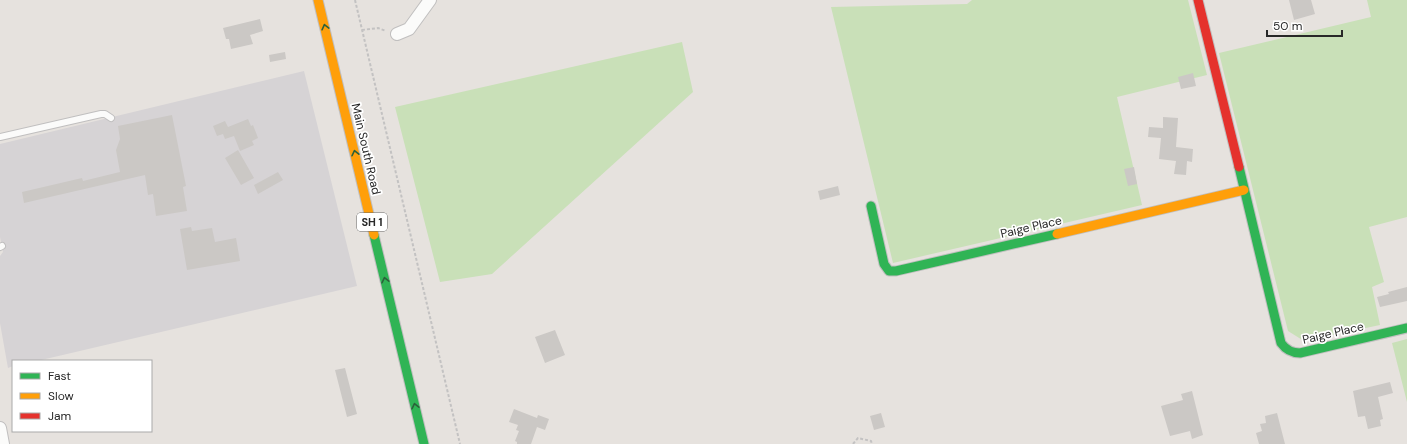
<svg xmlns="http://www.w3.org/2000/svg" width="1407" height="444" font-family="'DM Sans',sans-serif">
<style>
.industrial{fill:#d6d3d5}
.green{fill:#c9e0b8}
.building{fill:#cbc8c5}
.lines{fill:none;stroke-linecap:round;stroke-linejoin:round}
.lane-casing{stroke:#c0bfbf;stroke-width:8}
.street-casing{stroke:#c0bfbf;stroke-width:14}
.fast-casing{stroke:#c0bfbf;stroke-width:11}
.slow-casing{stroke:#c0bfbf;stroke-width:11}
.jam-casing{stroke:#c0bfbf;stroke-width:11}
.path{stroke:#c3c2c2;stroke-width:2;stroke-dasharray:3 2;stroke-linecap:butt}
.lane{stroke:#fbfbfa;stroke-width:6}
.street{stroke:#fbfbfa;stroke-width:12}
.fast{stroke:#30b455;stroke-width:9}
.slow{stroke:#ff9f0a;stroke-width:9}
.jam{stroke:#e5322d;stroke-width:9}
.oneway{stroke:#2b603a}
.labels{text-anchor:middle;stroke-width:3.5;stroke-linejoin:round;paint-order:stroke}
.shield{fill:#fff;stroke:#686868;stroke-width:1}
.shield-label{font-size:11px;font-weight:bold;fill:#282828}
.street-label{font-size:12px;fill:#282828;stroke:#fff}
</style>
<rect width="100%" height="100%" fill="#e6e2de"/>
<!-- industrial -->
<path class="industrial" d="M304,71L357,286L37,361H13V366L8,368L0,323V256L3,252L0,237V144Z"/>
<!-- green -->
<path class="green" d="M972,0H1188L1207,75L1117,97L1142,205L893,263L831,7L967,4Z
M1367,0H1407V217L1369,227L1384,282L1372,287L1380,325L1304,341L1288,331L1219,53L1371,17Z
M682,42L693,92L492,274L440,282L395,107Z
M1407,339V402L1392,343Z"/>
<!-- building -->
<path class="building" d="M1289,0H1311L1315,14L1294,20Z
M260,19L263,31L250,35L253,44L231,49L229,39H226L223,28Z
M285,52L286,59L270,62L269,55Z
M1193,73L1196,86L1181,89L1178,77Z
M172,115L186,186L183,187L187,211L156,216L153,194L148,195L145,175L24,203L22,192L82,178L83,181L120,172L116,150L120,139L118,126Z
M1163,117L1178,118L1176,147L1193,149L1192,162L1187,161L1186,175L1174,174L1176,161L1159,159L1161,138L1148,137L1149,127L1163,128Z
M248,119L251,126L253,125L258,138L252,141L254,145L240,151L234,136L225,139L223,134L217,136L213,126L225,121L228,127Z
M238,150L254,178L241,185L225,158Z
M1134,167L1137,184L1128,186L1124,169Z
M278,172L283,180L258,194L254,185Z
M838,186L840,195L820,200L818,191Z
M191,227L192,231L212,228L215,242L236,238L240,261L187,270L180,229Z
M1407,287V301L1380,307L1377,297L1389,294L1388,292Z
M555,330L565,355L545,363L535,337Z
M345,368L357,414L347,417L335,370Z
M1390,382L1393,393L1378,397L1383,419L1380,420L1381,426L1368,429L1365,416L1358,417L1353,391Z
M1192,391L1203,435L1192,439L1190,431L1170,436L1161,406L1183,400L1181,394Z
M514,409L537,418L538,415L549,419L545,430L537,427L531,444H517V442L515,441L519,431L516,430L518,425L509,422Z
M881,413L885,427L874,430L870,416Z
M1277,413L1285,444H1259L1256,433L1262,431L1260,424L1266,423L1265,416Z"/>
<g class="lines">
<defs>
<path id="lane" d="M0,137L101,114H105L111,118
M0,247L2,246"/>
<path id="street" d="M397,34L409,29L430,0
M0,428L3,444"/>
<path id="fast" d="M1239,167L1281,343C1286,350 1292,353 1300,353L1407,328
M871,206L884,264L889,271H896L1057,234
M374,235L424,444"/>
<path id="slow" d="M318,0L374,235
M1057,234L1244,190"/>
<path id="jam" d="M1198,0L1239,167"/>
</defs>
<!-- lane casing -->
<use href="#lane" class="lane-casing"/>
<!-- street casing -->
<use href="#street" class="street-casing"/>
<!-- fast casing -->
<use href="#fast" class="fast-casing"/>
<!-- slow casing -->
<use href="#slow" class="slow-casing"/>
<!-- jam casing -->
<use href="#jam" class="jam-casing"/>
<!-- path -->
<path class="path" d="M355,0L460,444
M362,30L378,28L386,31
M853,444L858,438L871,441L872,444"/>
<!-- lane -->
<use href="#lane" class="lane"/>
<!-- street -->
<use href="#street" class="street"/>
<!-- fast -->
<use href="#fast" class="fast"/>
<!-- slow -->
<use href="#slow" class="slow"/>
<!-- jam -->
<use href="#jam" class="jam"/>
</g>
<!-- one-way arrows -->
<defs><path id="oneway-chevron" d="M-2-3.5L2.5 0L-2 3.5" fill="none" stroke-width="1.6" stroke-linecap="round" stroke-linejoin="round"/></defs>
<g class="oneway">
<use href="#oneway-chevron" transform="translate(325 27) rotate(-104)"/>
<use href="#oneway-chevron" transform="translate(355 153) rotate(-103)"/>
<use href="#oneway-chevron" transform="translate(385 280) rotate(-103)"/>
<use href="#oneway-chevron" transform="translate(415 406) rotate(-103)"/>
</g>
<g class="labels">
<!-- shield labels -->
<rect class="shield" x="357" y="213" width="30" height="18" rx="3"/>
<g class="shield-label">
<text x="372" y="226">SH 1</text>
</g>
<!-- street labels -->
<g class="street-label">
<text transform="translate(366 149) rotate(77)" y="4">Main South Road</text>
<text transform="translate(1031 227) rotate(-13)" y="4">Paige Place</text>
<text transform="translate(1333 333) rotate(-13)" y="4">Paige Place</text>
</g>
</g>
<!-- legend -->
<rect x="12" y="360" width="140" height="72" fill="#ffffff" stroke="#a9a9a9"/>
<rect x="20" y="373" width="20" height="6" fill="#30b455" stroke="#a9a9a9"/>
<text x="48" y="380" font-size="12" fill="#282828">Fast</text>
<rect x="20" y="393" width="20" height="6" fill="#ff9f0a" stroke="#a9a9a9"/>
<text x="48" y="400" font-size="12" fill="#282828">Slow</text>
<rect x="20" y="413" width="20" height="6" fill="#e5322d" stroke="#a9a9a9"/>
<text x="48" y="420" font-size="12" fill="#282828">Jam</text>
<!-- scale -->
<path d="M1267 30v6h75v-6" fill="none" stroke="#282828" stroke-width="2"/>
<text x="1273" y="30" font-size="12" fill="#282828" stroke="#ffffff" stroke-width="3" paint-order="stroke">50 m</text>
</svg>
